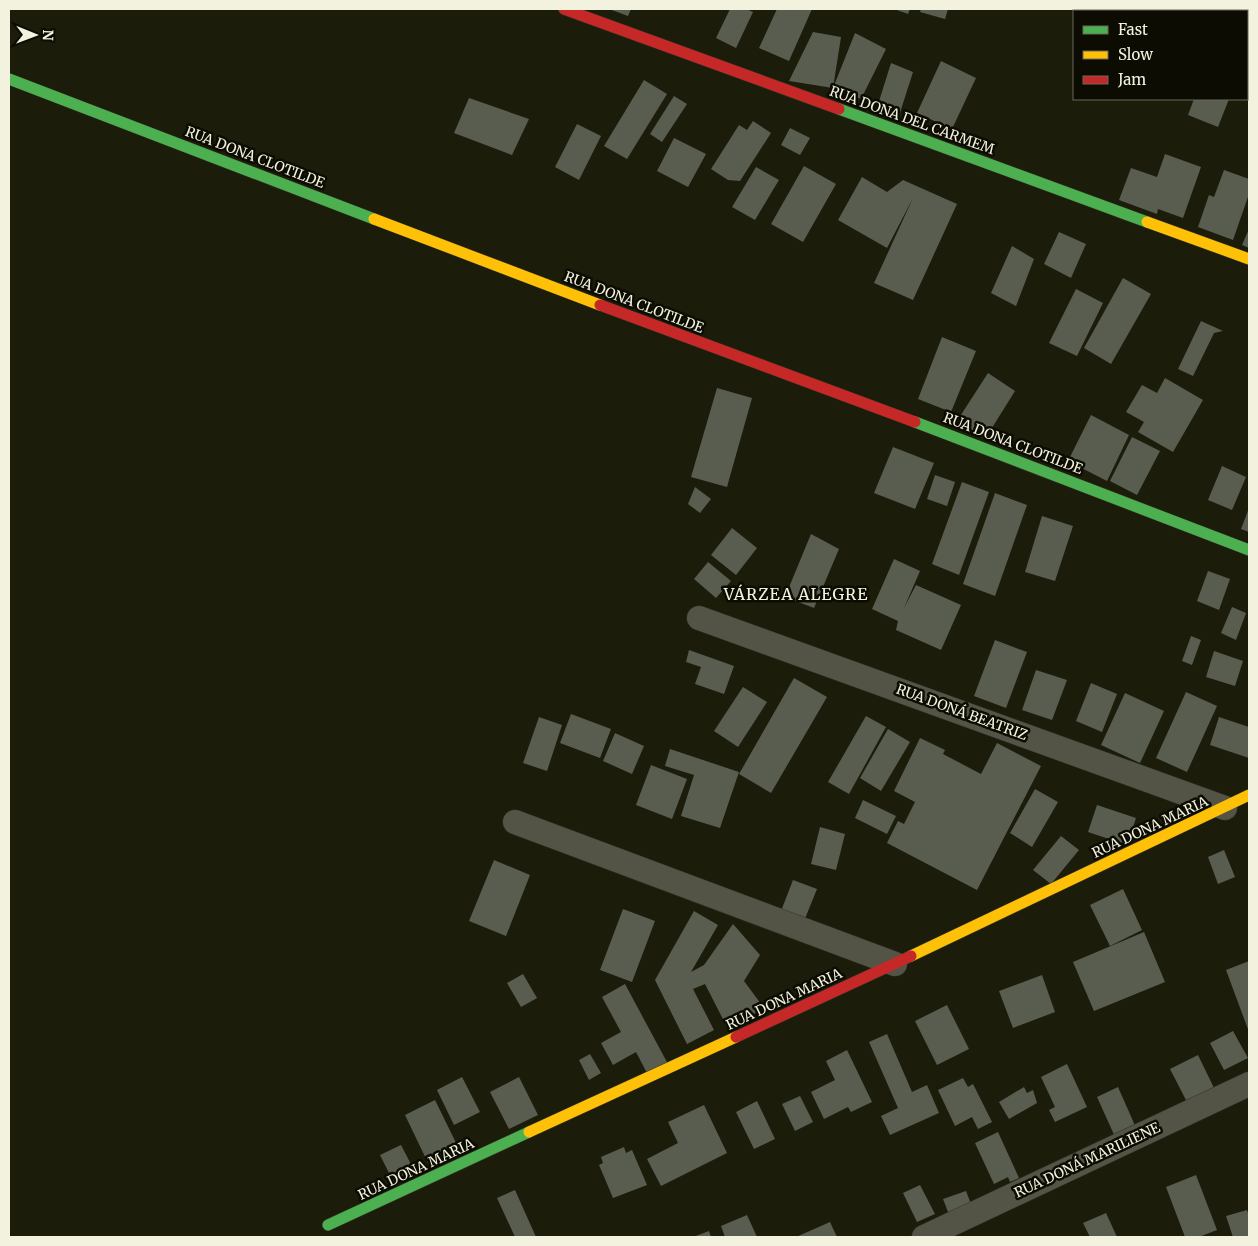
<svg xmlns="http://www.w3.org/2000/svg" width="1258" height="1246" font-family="Merriweather,serif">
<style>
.building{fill:#595d50}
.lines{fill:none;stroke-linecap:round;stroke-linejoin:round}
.street-casing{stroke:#36352a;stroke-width:25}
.fast-casing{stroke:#36352a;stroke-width:12}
.slow-casing{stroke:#36352a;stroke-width:12}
.jam-casing{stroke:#36352a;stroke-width:12}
.street{stroke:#535346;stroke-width:24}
.fast{stroke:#4caf50;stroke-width:11}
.slow{stroke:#ffc107;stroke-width:11}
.jam{stroke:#c62828;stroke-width:11}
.labels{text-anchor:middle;stroke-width:5;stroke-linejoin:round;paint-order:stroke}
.street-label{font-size:14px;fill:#f2f2df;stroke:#0c0c02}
.quarter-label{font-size:16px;letter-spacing:1px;fill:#f2f2df;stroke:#0c0c02}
</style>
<rect width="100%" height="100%" fill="#1c1c0b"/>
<!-- building -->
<path class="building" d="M609,9H631L628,16Z
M730,9H746L753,12L736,48L716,38Z
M777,9H812L789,61L759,48Z
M894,9H910L908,14Z
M921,9H948L945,19L920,12Z
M813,32L841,37L833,88L789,81Z
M855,33L886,49L861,99L833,88Z
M1247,46L1249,47V73L1247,72Z
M941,61L976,78L952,129L917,113Z
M891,63L913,72L898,119L875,114Z
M644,80L667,94L627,159L604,146Z
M674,96L687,104L662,142L650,134Z
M469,98L529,119L512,155L454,133Z
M1194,99H1229L1218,127L1188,115Z
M753,121L771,133L740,181L728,180L711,169L739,125L747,130Z
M577,124L601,136L579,180L555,167Z
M790,128L810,138L800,155L781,145Z
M674,138L706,154L688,187L657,171Z
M1165,154L1201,167L1183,218L1158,209L1157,214L1119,200L1131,168L1157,177Z
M804,166L836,184L803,242L771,224Z
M756,167L779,180L755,220L732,207Z
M1224,170L1249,179V194L1233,240L1198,227L1209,195L1214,197Z
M862,177L887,192L903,180L957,204L913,300L874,283L913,198L887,248L838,220Z
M1249,229V248L1242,245Z
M1059,232L1086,244L1071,278L1044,264Z
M1012,246L1034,259L1016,306L991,293Z
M1123,278L1151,294L1111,364L1084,348Z
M1076,289L1103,303L1077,356L1049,343Z
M1201,321L1223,331L1214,333L1193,376L1178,369Z
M942,337L976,351L951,412L918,399Z
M988,373L1015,391L985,439L957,421Z
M1165,378L1203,400L1173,452L1138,432L1144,422L1126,412L1142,385L1157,393Z
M717,388L752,398L727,487L691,477Z
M1091,415L1129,435L1107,481L1068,461Z
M1132,437L1160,451L1137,495L1110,481Z
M893,447L934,463L915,509L874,493Z
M1222,466L1246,477L1232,510L1208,500Z
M935,475L955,482L947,506L927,499Z
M962,482L989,492L959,575L932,564Z
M695,487L711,499L700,513L688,504Z
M995,493L1027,505L995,596L963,584Z
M1249,508V532L1241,529Z
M1042,516L1073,526L1055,581L1025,572Z
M732,528L757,548L736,575L711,555Z
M811,534L839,549L814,608L785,597Z
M894,559L920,571L904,608L916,585L961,605L941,650L896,630L898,621L872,609Z
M708,562L731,581L716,598L694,579Z
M1208,571L1230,579L1219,610L1197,601Z
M1232,607L1246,613L1236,640L1221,633Z
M1191,636L1201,640L1192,665L1182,661Z
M995,640L1027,652L1006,708L974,696Z
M689,650L734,666L724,694L695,684L701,667L686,662Z
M1214,651L1243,661L1235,686L1206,677Z
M1036,670L1067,680L1052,720L1022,710Z
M794,678L827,697L771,793L739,774Z
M1091,683L1117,694L1102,732L1076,721Z
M743,687L767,702L738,747L714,731Z
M1186,692L1217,706L1187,772L1156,758Z
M1125,693L1164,711L1140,763L1101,745Z
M571,714L611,729L600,758L560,743Z
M866,716L886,727L849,794L828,782Z
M539,717L562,725L547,771L523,763Z
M1219,717L1249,727V758L1210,745Z
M888,729L910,742L881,791L860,778Z
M615,733L644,746L632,774L603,761Z
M920,738L945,750L943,754L981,774L997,743L1041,766L977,890L887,843L898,821L904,824L915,802L894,791Z
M670,749L739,772L720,828L681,816L694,775L665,766Z
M651,765L687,779L672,819L636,805Z
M1035,789L1058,802L1032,847L1010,833Z
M863,800L896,816L887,834L855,818Z
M1097,805L1136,818L1127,845L1088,832Z
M820,827L845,834L836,870L811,864Z
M1061,836L1079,850L1051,884L1033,870Z
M1224,850L1235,877L1218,884L1208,857Z
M494,860L530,875L506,936L469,921Z
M793,880L817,889L804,921L781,911Z
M1123,889L1142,930L1110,946L1090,905Z
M623,909L655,921L632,982L600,970Z
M694,911L718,925L691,972L704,965L733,924L760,955L744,981L764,1008L728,1029L705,984L693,989L714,1030L687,1044L655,980Z
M1144,932L1165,982L1094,1011L1073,962Z
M1249,961V1032L1226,970Z
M523,974L537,998L521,1007L507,983Z
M1042,975L1055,1012L1013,1028L999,991Z
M625,984L668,1064L648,1075L636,1052L613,1065L601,1043L621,1032L602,997Z
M947,1005L969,1049L937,1065L915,1021Z
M1233,1031L1248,1058L1224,1070L1210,1043Z
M887,1034L912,1092L927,1085L939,1113L890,1135L881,1116L898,1108L869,1042Z
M847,1050L872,1102L851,1112L848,1107L824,1119L811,1092L835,1080L826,1061Z
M590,1054L601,1073L589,1080L579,1060Z
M1198,1055L1214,1088L1187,1102L1170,1069Z
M1067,1064L1087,1107L1055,1122L1049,1110L1055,1107L1041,1077Z
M462,1077L480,1112L454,1125L437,1090Z
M519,1077L538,1115L509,1129L490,1092Z
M963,1078L968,1087L973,1084L992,1122L978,1129L972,1117L955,1126L938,1090Z
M1024,1087L1027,1093L1033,1090L1037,1103L1009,1119L999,1102Z
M1118,1087L1137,1130L1116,1139L1097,1097Z
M800,1096L813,1122L795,1131L782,1104Z
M435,1100L459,1149L429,1165L405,1115Z
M757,1101L775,1139L754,1149L736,1112Z
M704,1105L727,1153L661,1186L647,1159L678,1143L668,1122Z
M998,1132L1019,1178L1010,1182L1008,1177L994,1184L975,1143Z
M401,1145L414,1170L393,1181L380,1155Z
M624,1147L626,1153L632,1150L647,1185L613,1198L599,1165L603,1163L601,1157Z
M1196,1175L1217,1230L1199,1237H1185L1166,1187Z
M920,1185L935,1214L917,1222L903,1193Z
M515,1190L536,1237H515L497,1198Z
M966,1191L971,1204L948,1212L943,1199Z
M1247,1210L1249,1216V1237H1233L1226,1216Z
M1106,1213L1117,1237H1090L1083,1223Z
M747,1215L757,1237H725L721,1226Z
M830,1222L837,1237H796Z
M709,1231L711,1237H693Z"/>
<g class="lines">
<defs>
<path id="street" d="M699,618L1225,808
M515,822L895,964
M924,1237L1249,1084"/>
<path id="fast" d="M9,79L374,219
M839,109L1147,222
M915,422L1249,550
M328,1225L529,1132"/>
<path id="slow" d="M374,219L600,305
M1147,222L1249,259
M911,956L1249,795
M529,1132L736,1037"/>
<path id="jam" d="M564,9L839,109
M600,305L915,422
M736,1037L911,956"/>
</defs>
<!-- street casing -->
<use href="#street" class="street-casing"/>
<!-- fast casing -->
<use href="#fast" class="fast-casing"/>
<!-- slow casing -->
<use href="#slow" class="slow-casing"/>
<!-- jam casing -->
<use href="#jam" class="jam-casing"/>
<!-- street -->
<use href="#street" class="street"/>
<!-- fast -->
<use href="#fast" class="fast"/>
<!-- slow -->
<use href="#slow" class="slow"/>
<!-- jam -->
<use href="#jam" class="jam"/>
</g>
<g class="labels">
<!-- street labels -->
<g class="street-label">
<text transform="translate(912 120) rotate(20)" y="5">RUA DONA DEL CARMEM</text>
<text transform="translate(255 157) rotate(21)" y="5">RUA DONA CLOTILDE</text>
<text transform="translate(634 302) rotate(21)" y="5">RUA DONA CLOTILDE</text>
<text transform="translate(1013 443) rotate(21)" y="5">RUA DONA CLOTILDE</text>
<text transform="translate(962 712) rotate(20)" y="5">RUA DONÁ BEATRIZ</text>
<text transform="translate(1150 827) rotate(-25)" y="5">RUA DONA MARIA</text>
<text transform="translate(784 999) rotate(-25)" y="5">RUA DONA MARIA</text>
<text transform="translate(1087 1160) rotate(-25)" y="5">RUA DONÁ MARILIENE</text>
<text transform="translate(416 1169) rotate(-25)" y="5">RUA DONA MARIA</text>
</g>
<!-- quarter labels -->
<g class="quarter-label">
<text x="796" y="600">VÁRZEA ALEGRE</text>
</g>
</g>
<!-- border -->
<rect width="1258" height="1246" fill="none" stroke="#f2f2df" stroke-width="20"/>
<!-- legend -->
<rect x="1073" y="10" width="175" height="90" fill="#0c0c02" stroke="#68685a"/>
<rect x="1083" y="26" width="25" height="8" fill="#4caf50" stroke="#68685a"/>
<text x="1118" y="35" font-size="15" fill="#f2f2df">Fast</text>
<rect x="1083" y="51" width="25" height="8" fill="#ffc107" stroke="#68685a"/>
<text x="1118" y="60" font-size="15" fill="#f2f2df">Slow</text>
<rect x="1083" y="76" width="25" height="8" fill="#c62828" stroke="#68685a"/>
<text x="1118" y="85" font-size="15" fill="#f2f2df">Jam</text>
<!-- north arrow -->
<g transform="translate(35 35) rotate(91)" stroke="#0c0c02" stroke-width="4" paint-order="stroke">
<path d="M0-4L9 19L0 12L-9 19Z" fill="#f2f2df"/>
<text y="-8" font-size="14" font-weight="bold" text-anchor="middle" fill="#f2f2df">N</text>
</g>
</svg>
